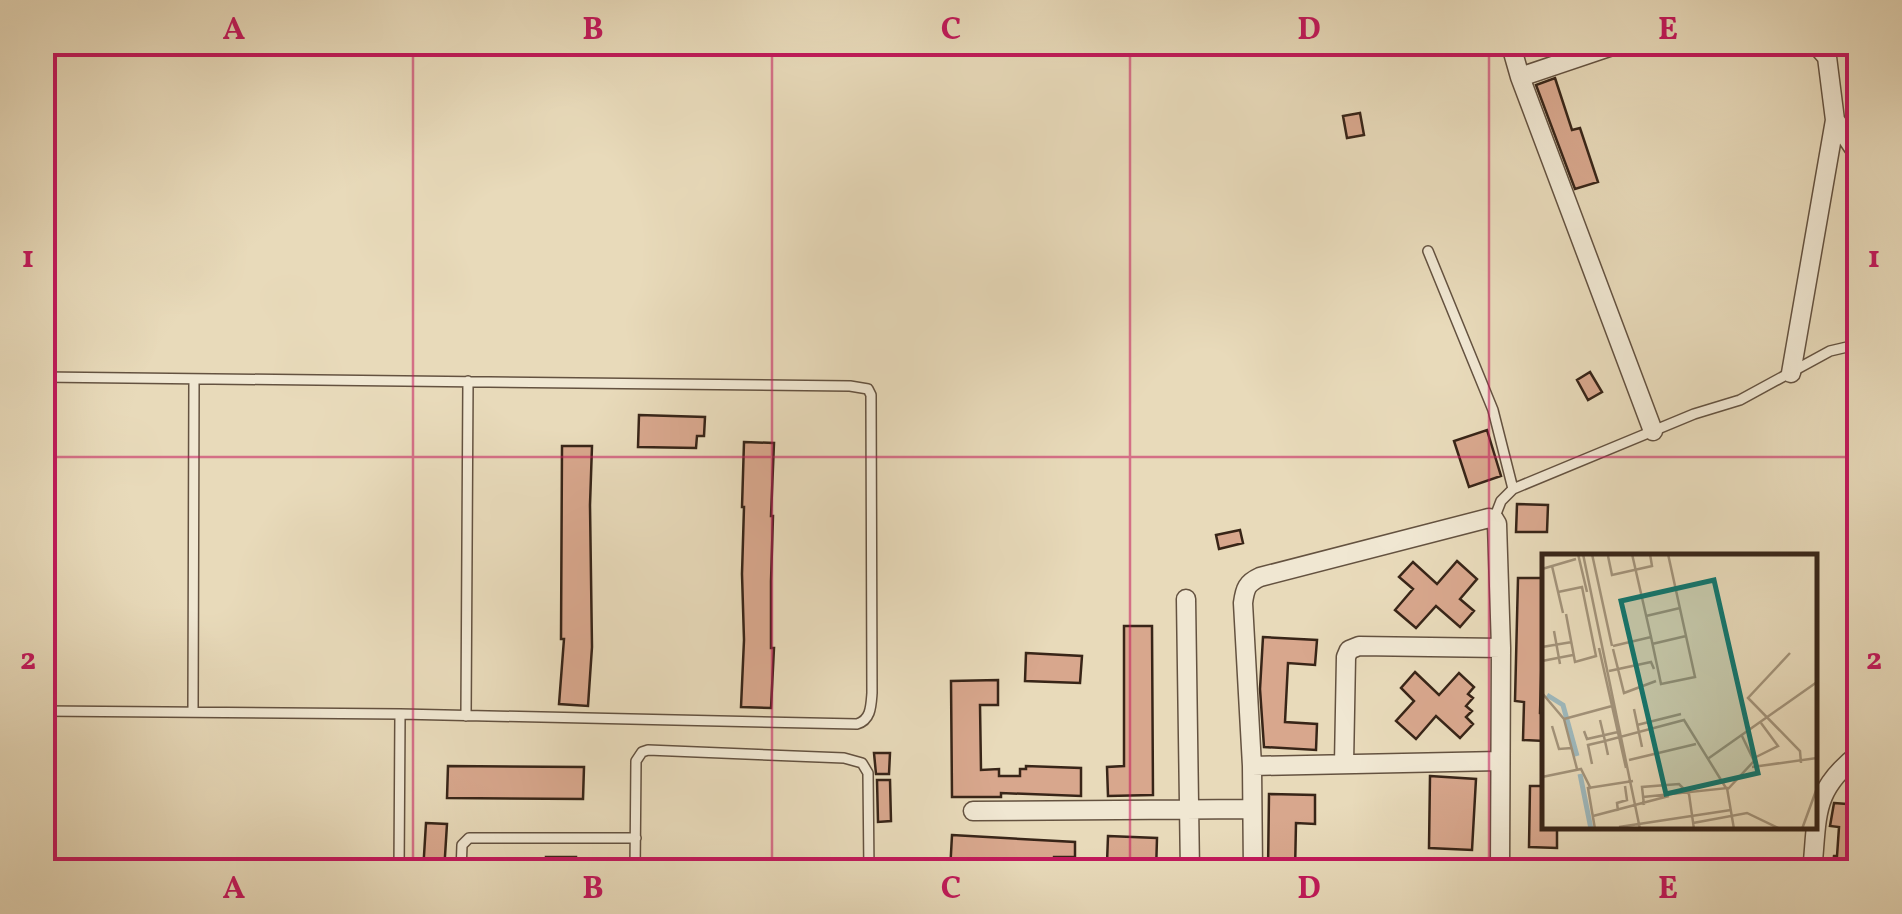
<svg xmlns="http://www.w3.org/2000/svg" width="1902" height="914" font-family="Vollkorn,serif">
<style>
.building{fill:#d8a78d;stroke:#382518;stroke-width:2.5}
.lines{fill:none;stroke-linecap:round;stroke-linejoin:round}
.lane-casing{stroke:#645240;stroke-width:12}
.street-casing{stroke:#645240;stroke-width:21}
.lane{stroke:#f0e7d2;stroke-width:9}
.street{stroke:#f0e7d2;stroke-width:18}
.grid{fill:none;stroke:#c2185b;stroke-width:2.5;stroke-opacity:0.55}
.inset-river{fill:none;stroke:#9db7bb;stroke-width:5}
.inset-road{fill:none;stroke:#a29279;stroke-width:2.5}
.view{fill:#0f766e;fill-opacity:0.15;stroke:#0f766e;stroke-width:5}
.inset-edge{fill:none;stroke:#382518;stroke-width:5}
.neatline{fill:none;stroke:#c2185b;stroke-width:4}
.grid-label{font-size:32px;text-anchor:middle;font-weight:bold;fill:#c2185b}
</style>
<rect width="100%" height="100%" fill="#e8daba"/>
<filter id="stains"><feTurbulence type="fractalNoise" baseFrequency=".002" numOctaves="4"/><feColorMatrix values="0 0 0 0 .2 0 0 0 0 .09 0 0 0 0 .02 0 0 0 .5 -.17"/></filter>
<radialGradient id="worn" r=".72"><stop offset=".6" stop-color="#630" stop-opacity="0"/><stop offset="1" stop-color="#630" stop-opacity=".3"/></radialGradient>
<!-- building -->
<path class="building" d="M1555,78L1572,130L1580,128L1598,182L1575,189L1536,85Z
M1360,113L1364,135L1347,138L1343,116Z
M1590,372L1602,392L1588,400L1577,380Z
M639,415L705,417L704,436H697L696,448L638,447Z
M1487,430L1501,476L1469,487L1454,441Z
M744,442L774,443L771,516H773L771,581V648H774L771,708L741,707L744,640L742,574L744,507H742Z
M562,446H592L590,505L592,647L588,706L559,704L564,639H561Z
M1517,504L1548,505L1547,532H1516Z
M1240,530L1243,543L1219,549L1216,535Z
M1457,561L1477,579L1460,599L1474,611L1460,627L1436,606L1416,628L1395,610L1413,589L1399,577L1413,562L1437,584Z
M1518,578H1544L1540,713L1544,714V741L1523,740L1524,702L1515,701Z
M1124,626H1152L1153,795L1108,796L1107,767L1124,766Z
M1263,637L1317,640L1315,665L1288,663L1285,722L1317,724L1316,750L1264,747L1260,689Z
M1026,653L1082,656L1080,683L1025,681Z
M1415,672L1439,695L1459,673L1474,687L1468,694L1473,698L1466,706L1472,711L1466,717L1473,724L1460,738L1436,716L1416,739L1396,721L1414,701L1401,688Z
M998,680V705H980L981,770L999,769V776H1020V769H1026V766L1081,768V796L1001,793V797H952L951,681Z
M874,753H890L889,774H876Z
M448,766L584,767L583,799L447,798Z
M1430,776L1476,779L1472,850L1429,848Z
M877,780H890L891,821L878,822Z
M1530,786H1544V826H1557V848L1529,847Z
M1269,794L1315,795V824L1296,823L1295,872H1268Z
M1834,803L1860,805V872H1832L1834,856H1837L1839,827L1830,826Z
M426,823L447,824L444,872H423Z
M952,835L1075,842V857H1054L1053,867L978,863L977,872H950Z
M1108,836L1157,838L1156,872H1129L1130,865L1107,863Z
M546,857H576V872H546Z"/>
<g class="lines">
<defs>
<path id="lane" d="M1428,251L1493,410L1513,489
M42,377L850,386L868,389L871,395L872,693C871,706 871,720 857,724L400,714L399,872
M1494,519L1501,501L1513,489L1694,414L1740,400L1830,351L1860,344
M42,711L400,714
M193,712L194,379
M466,716L468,381
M461,872L462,845L469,838H636
M635,872L636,761L642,752L648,750L844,758L862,763L868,773L869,872"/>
<path id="street" d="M1510,42L1520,77L1653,431
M1814,42L1827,57L1835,120L1860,157
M1520,77L1624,42
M1791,373L1835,120
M1186,599L1190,872
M1344,764L1346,657L1349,650L1359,646L1501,648
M1252,766L1500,761
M973,811L1252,809
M1253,872L1252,766L1243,603C1245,588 1247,583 1260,577L1489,518L1494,519L1497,524L1501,648L1500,872
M1812,872C1818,815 1811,791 1860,753"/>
</defs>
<!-- lane casing -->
<use href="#lane" class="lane-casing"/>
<!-- street casing -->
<use href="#street" class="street-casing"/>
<!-- lane -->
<use href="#lane" class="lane"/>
<!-- street -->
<use href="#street" class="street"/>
</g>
<!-- grid -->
<path class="grid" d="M413,42V872M772,42V872M1130,42V872M1489,42V872M42,457H1860"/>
<!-- overview -->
<g transform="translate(1542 554)">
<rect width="275" height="275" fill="#e8daba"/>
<path class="inset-river" d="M5,141L21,151L35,202M38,220L49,275"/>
<path class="inset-road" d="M36,0L45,38M41,0L98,275M50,0L70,92M90,0L109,83M66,2L70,21L110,12L108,0M10,12L21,59M0,15L34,5M16,38L40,33L54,102L33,108L24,60M104,62L138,54M12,77L18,110M110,90L144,82M71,92L109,83L119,130L153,123L126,0M0,93L30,88M57,94L84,214M71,95L82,139L114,127M248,99L206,144L258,197L259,209M0,107L31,101M67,117L109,108L112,115M0,139L22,165L35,215M92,155L100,193M22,165L70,152M58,166L63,187L142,166L184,234M95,171L139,160M10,172L17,195L30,194M42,177L45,185L76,178M167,204L275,128M212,204L236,192L219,169M87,206L154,190M50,210L46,191L63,187L66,201M210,213L275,204M0,223L39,215L49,235M186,235L212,207L200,182M101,243L185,234L192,275M102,251L100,233L137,230L147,240L152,275M76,257L75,249L85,246L83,232M51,262L127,242M151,269L205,259L238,275M77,273L189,256M53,275L46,234L91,227M260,275L275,234"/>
<path class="view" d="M172,26L216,219L124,240L79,47Z"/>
<rect width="275" height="275" class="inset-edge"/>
</g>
<!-- margin -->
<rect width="1902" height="914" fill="none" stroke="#e8daba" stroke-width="110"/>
<rect x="55" y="55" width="1792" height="804" class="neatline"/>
<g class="grid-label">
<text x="234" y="39">A</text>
<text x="593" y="39">B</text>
<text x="951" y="39">C</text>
<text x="1309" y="39">D</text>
<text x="1668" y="39">E</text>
<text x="28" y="267">1</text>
<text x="1874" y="267">1</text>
<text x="28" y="669">2</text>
<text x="1874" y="669">2</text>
<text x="234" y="898">A</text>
<text x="593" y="898">B</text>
<text x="951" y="898">C</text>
<text x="1309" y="898">D</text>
<text x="1668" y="898">E</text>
</g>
<rect width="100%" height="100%" filter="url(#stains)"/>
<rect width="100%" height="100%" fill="url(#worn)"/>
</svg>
